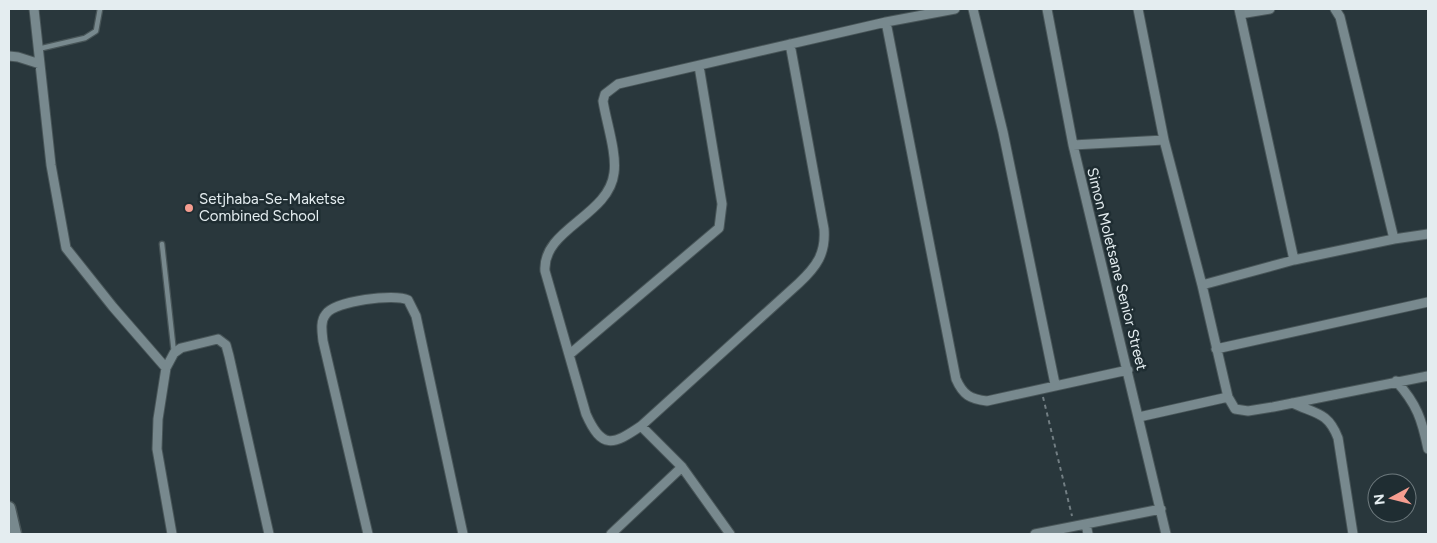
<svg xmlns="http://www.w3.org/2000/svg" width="1437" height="543" font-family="Figtree,sans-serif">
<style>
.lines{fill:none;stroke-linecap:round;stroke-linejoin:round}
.lane-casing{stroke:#485558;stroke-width:7}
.street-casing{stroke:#485558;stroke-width:11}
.secondary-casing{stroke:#485558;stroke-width:15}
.path{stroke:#727e83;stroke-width:2;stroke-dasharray:4 4;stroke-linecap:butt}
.lane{stroke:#78898e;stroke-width:4.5}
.street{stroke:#78898e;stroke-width:9}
.secondary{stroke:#78898e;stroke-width:12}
.poi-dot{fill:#f59d90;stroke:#1f2d32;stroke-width:2}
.labels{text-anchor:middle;stroke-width:5;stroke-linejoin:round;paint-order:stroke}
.poi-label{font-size:15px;fill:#e4edf0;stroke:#1f2d32;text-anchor:start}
.street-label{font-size:15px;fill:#e4edf0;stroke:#1f2d32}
</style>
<rect width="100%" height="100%" fill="#29373c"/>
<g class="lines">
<defs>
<path id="lane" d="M38,49L85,38L96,31L100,9
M162,244L174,353"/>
<path id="street" d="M34,9L51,165L66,248L113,307L166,368
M973,9L1003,132L1055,384
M1047,9L1073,145L1166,534
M1138,9L1164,140L1202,285
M1239,9L1294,260
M1335,9L1340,17L1394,239
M1240,14L1270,9
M886,22L956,379C963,395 970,399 987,401L1128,370
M790,44L824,229C826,254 816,267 799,283L641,426C613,445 602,450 586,414L545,271C542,229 609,216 614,173C617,153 606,121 603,101L605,94L618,84L886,22L955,9
M9,56L18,57L40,64
M1073,145L1164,140
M1428,234L1394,239L1294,260L1202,285L1228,397L1235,409L1248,411L1273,407L1428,376
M1216,349L1428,302
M570,354L719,228L722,204L699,66
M1396,381C1417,404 1422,420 1428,449
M1292,403C1316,414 1328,412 1338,438L1353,534
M1139,417L1228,397
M641,426L682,467L730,534
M1086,524L1088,534
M172,534L157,449L158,419L166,368L174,353L181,348L218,339L226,345L229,356L269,534
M368,534L323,341C322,332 320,321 326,314C335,301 395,293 408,300L416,316L463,534
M611,534L682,467
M1035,534L1161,509"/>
<path id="secondary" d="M9,508L15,534"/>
</defs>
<!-- lane casing -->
<use href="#lane" class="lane-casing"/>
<!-- street casing -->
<use href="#street" class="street-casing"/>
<!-- secondary casing -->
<use href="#secondary" class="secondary-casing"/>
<!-- path -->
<path class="path" d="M1043,397L1072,516"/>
<!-- lane -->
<use href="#lane" class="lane"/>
<!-- street -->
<use href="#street" class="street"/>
<!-- secondary -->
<use href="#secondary" class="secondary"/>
</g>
<!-- markers -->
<circle class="poi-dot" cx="189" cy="208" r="5"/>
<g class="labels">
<!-- poi labels -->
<g class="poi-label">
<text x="199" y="204">Setjhaba-Se-Maketse<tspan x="199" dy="17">Combined School</tspan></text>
</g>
<!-- street labels -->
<g class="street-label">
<text transform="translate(1117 269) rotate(76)" y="5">Simon Moletsane Senior Street</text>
</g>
</g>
<!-- border -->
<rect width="1437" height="543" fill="none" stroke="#e4edf0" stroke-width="20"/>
<!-- north arrow -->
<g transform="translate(1392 498) rotate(263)"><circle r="24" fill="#1f2d32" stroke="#6e7a7e"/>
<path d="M0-4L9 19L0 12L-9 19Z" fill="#f59d90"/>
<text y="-8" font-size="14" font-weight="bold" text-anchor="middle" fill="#e4edf0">N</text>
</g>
</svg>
